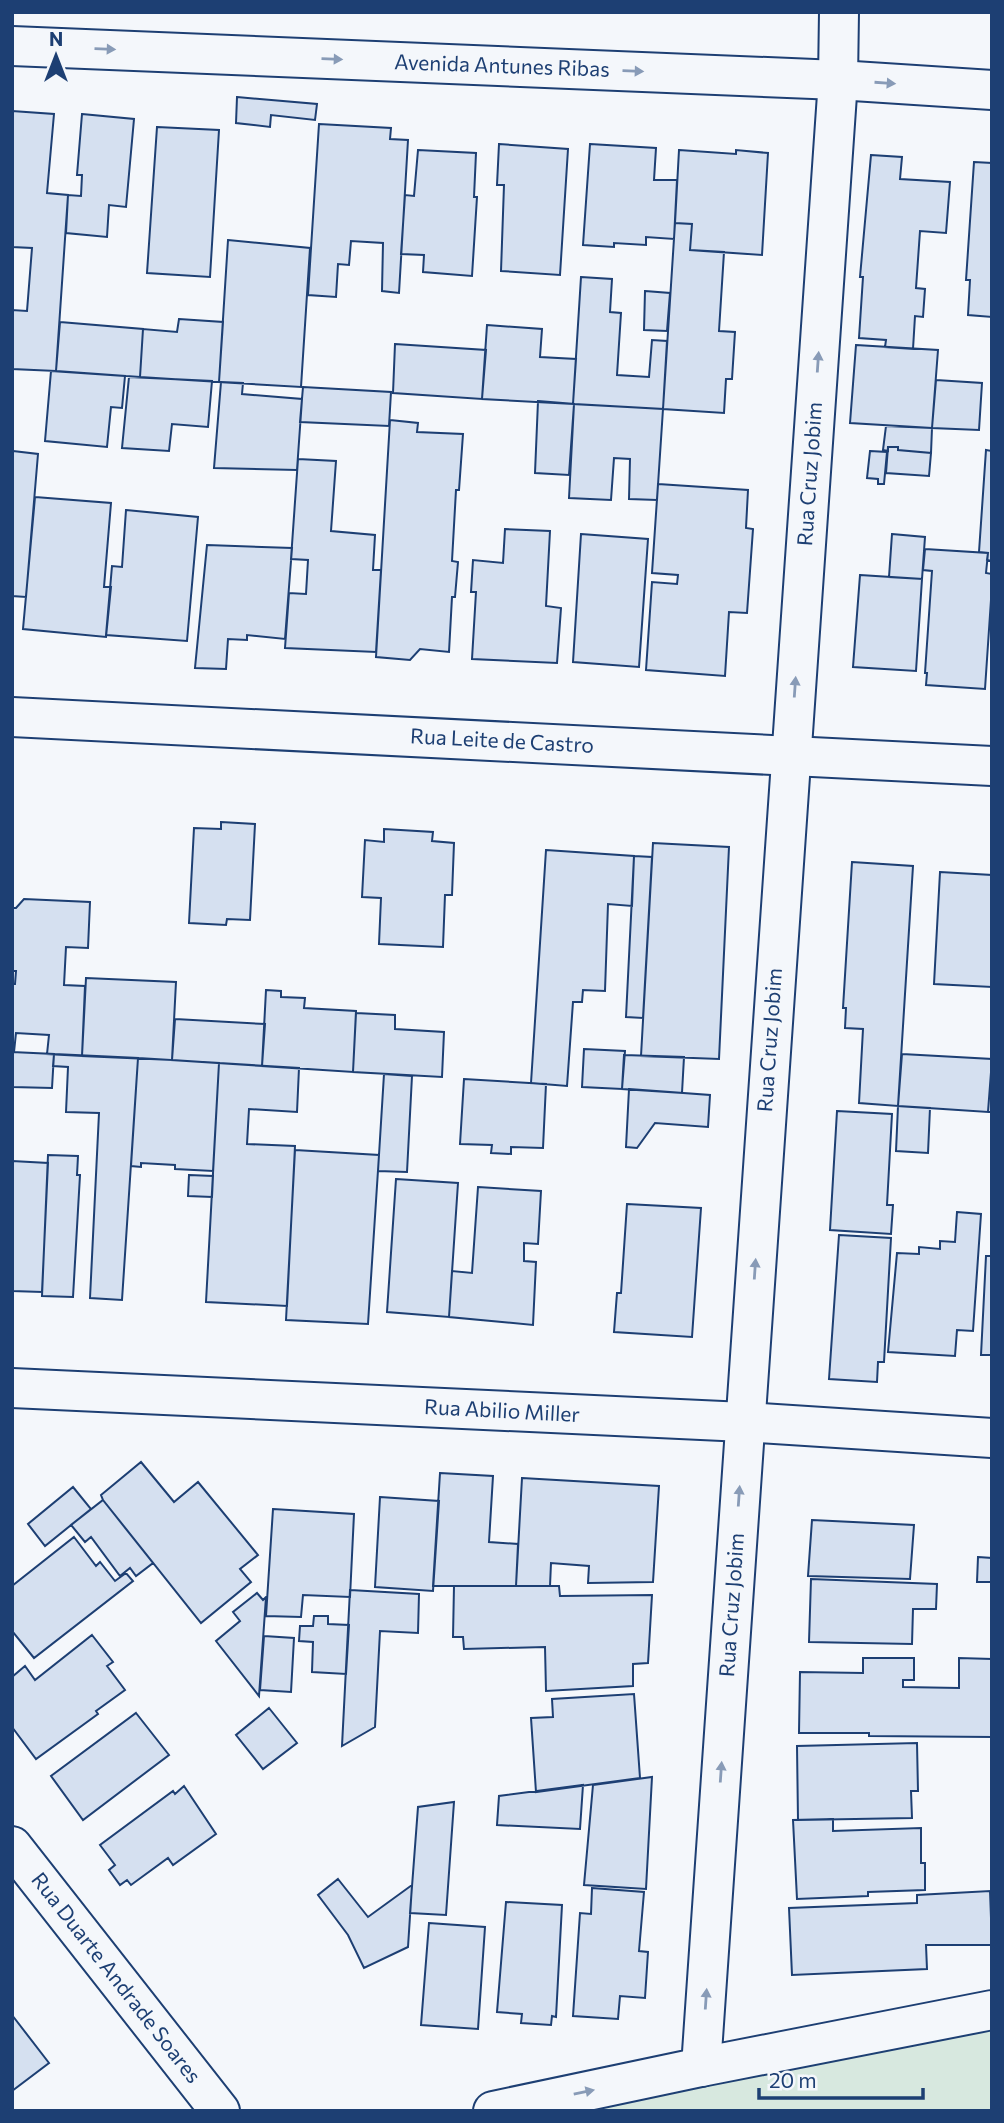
<svg xmlns="http://www.w3.org/2000/svg" width="1004" height="2123" font-family="Commissioner,sans-serif">
<style>
.green{fill:#d7e8df;stroke:#687fa3;stroke-width:2}
.building{fill:#d5e0f0;stroke:#1d3f73;stroke-width:2}
.lines{fill:none;stroke-linecap:round;stroke-linejoin:round}
.street-casing{stroke:#1d3f73;stroke-width:42}
.secondary-casing{stroke:#1d3f73;stroke-width:42}
.street{stroke:#f4f7fb;stroke-width:38}
.secondary{stroke:#f4f7fb;stroke-width:38}
.oneway{fill:#889bb7}
.labels{text-anchor:middle;stroke-width:5;stroke-linejoin:round;paint-order:stroke}
.street-label{font-size:21px;fill:#1d3f73;stroke:#f4f7fb}
</style>
<rect width="100%" height="100%" fill="#f4f7fb"/>
<!-- green -->
<path class="green" d="M992,2029V2111H558Z"/>
<!-- building -->
<path class="building" d="M237,97L317,104L315,120L271,115L270,127L236,123Z
M12,111L54,114L47,193L68,195L56,371L12,369V310L27,311L32,248L12,247Z
M82,114L134,119L126,207L109,205L107,237L66,233L68,195L81,196L82,175H77Z
M319,124L391,128L390,139L408,140L399,293L382,291L383,243L351,241L349,265L338,264L336,297L308,295Z
M157,127L219,130L210,277L147,273Z
M499,144L568,149L560,275L501,271L504,185H497Z
M590,144L656,148L654,180H677L674,239L646,237V245L614,243V247L583,245Z
M418,150L476,153L474,197H477L472,276L423,272L424,255L401,254L405,195L414,196Z
M679,150L736,154V150L768,153L762,255L690,250L692,224L675,223Z
M871,155L902,157L900,179L950,182L946,233L920,231L916,288L925,289L923,317L915,316L913,349L885,347L886,340L859,338L863,277H860Z
M974,162L992,163V317L968,315L970,280H966Z
M675,223L692,224L690,250L724,252L719,331L735,332L732,379H726L724,413L663,409Z
M228,240L310,248L301,387L219,382Z
M581,277L612,279L610,312L621,313L617,375L649,377L652,340L667,341L663,409L573,404Z
M645,291L670,293L667,331L644,330Z
M179,319L223,322L219,382L140,377L143,329L177,332Z
M60,322L143,329L140,377L56,371Z
M487,325L542,329L540,357L576,359L573,404L482,399Z
M395,344L486,350L482,399L393,393Z
M856,345L938,350L932,428L850,423Z
M51,371L125,376L122,408L111,407L107,447L45,441Z
M129,377L212,381L208,427L172,424L169,451L122,448Z
M936,380L982,383L979,430L932,428Z
M221,382L243,383L242,394L302,399L297,470L214,468Z
M303,387L391,392L389,426L300,422Z
M538,401L574,404L569,475L535,473Z
M574,404L663,409L657,500L629,499L630,459L614,458L611,500L569,498Z
M390,420L418,423L417,432L463,434L459,490H456L452,561L458,562L455,597H452L449,652L420,649L410,660L376,657Z
M886,426L932,428L931,453L898,450V447H888V451L883,450Z
M888,447H898V450L931,453L929,476L886,473Z
M986,450L992,451V561L987,560L988,553L979,552Z
M13,451L38,454L26,597L12,596Z
M870,451L887,452L884,484H878V479L867,478Z
M298,459L336,461L331,531L375,535L373,570H381L376,652L285,648L289,593L306,594L308,560L291,559Z
M658,484L748,490L746,528L753,529L747,613L729,612L725,676L646,670L652,582L677,584L678,575L652,573Z
M35,497L111,503L104,587H111L106,637L23,629Z
M126,510L198,517L187,641L106,635L112,566L122,567Z
M505,529L550,531L546,606L561,608L557,663L472,659L476,592H471L473,560L503,563Z
M581,534L648,539L639,667L573,662Z
M892,534L925,537L922,579L889,577Z
M207,545L292,548L285,639L247,635V640L228,639L226,669L195,668Z
M925,549L988,553L986,573L992,574V585L985,689L926,685L927,673H925L932,571L923,570Z
M860,575L922,579L916,671L853,667Z
M221,822L255,824L250,920L227,919L226,925L189,923L194,828L221,829Z
M384,829L433,832L432,841L454,843L452,895H445L443,947L379,944L381,898L362,897L365,840L384,842Z
M653,843L729,847L719,1059L641,1056Z
M546,850L634,856L632,906L608,904L605,991L583,990L582,1002H573L567,1086L531,1083Z
M634,856L652,857L643,1018L626,1017Z
M852,862L913,866L898,1106L859,1103L863,1029L845,1028L846,1008H843Z
M940,872L992,875V987L934,984Z
M24,899L90,902L88,948L66,947L64,985L85,986L82,1056L47,1054L49,1035L16,1033L14,1052H12V984H15L16,971H12V908H16Z
M86,978L176,982L172,1060L82,1056Z
M266,990L281,991V997L305,998L304,1008L356,1011L353,1072L262,1066Z
M356,1013L395,1015V1029L444,1032L442,1077L353,1072Z
M175,1019L265,1024L262,1066L172,1060Z
M584,1049L625,1051L622,1089L582,1087Z
M12,1052L54,1054L52,1088L12,1087Z
M54,1054L138,1058L122,1300L90,1298L99,1113L66,1112L68,1067L53,1066Z
M902,1054L992,1059L988,1112L898,1106Z
M624,1055L684,1057L682,1093L622,1089Z
M138,1058L219,1063L213,1171L175,1169V1165L141,1163V1167L131,1166Z
M992,1059V1112H988Z
M219,1063L299,1068L297,1112L249,1109L247,1144L295,1146L287,1306L206,1302Z
M384,1074L412,1076L407,1172L378,1171Z
M464,1079L546,1084L543,1148L511,1147V1154L491,1153L492,1145L460,1144Z
M629,1089L710,1095L708,1127L655,1123L637,1148L626,1147Z
M898,1106L930,1108L928,1153L896,1151Z
M837,1111L892,1114L887,1205H893L891,1234L830,1230Z
M295,1150L379,1155L368,1324L286,1320Z
M48,1155L78,1156L77,1175H80L73,1297L42,1296Z
M12,1161L48,1163L42,1292L12,1291Z
M189,1175L213,1176L212,1197L188,1196Z
M396,1179L458,1183L449,1317L387,1312Z
M478,1187L541,1191L538,1244L524,1243V1261L536,1262L533,1325L449,1317L452,1271L472,1273Z
M627,1204L701,1208L692,1337L614,1332L617,1293H621Z
M957,1212L981,1214L973,1331L957,1330L955,1356L888,1352L897,1253L919,1254V1247L940,1249V1241L955,1242Z
M839,1235L891,1238L884,1362H878L877,1382L829,1379Z
M986,1256H992V1355H981Z
M141,1462L174,1502L198,1482L258,1555L240,1569L251,1582L201,1623L103,1500L101,1495Z
M440,1473L493,1476L489,1542L518,1544L516,1586H433Z
M522,1478L659,1486L653,1582L588,1583L589,1566L551,1563L550,1586H516Z
M73,1487L91,1509L45,1546L28,1524Z
M380,1497L439,1501L433,1591L375,1587Z
M103,1500L153,1563L136,1576L130,1568L120,1576L91,1537L85,1542L71,1525Z
M273,1509L354,1514L350,1597L303,1595L301,1617L266,1616Z
M812,1520L914,1525L910,1579L808,1576Z
M74,1537L96,1566L100,1562L115,1581L126,1573L133,1581L34,1658L12,1631V1586Z
M978,1557L992,1558V1582H977Z
M811,1579L937,1584L936,1609H913L912,1644L809,1642Z
M454,1586H559L560,1596L652,1595L648,1663L633,1664V1686L546,1691L545,1647L464,1649L463,1637H453Z
M350,1590L419,1594L418,1633L380,1631L375,1727L342,1746Z
M257,1593L263,1600L266,1597L259,1696L216,1641L240,1621L233,1612Z
M314,1616H328V1624L349,1625L346,1674L312,1672L313,1642L299,1641L300,1626H313Z
M92,1635L113,1662L107,1666L125,1690L96,1711L98,1714L36,1759L12,1727V1677L25,1666L35,1680Z
M264,1636L294,1638L291,1692L260,1690Z
M863,1658H914V1680H903V1687L959,1688V1658L992,1659V1737L869,1736V1733H799L800,1672L863,1673Z
M634,1694L640,1778L536,1792L531,1718L553,1717L552,1699Z
M269,1708L297,1743L263,1769L236,1735Z
M136,1713L169,1755L83,1820L51,1776Z
M917,1743L918,1791H911L912,1818L798,1820L797,1746Z
M652,1777L646,1889L584,1885L593,1785Z
M583,1785L580,1829L497,1825L499,1796Z
M184,1786L216,1834L173,1865L168,1858L131,1885L127,1880L120,1885L109,1870L115,1865L100,1845L173,1791L175,1794Z
M454,1802L446,1915L410,1913L418,1807Z
M833,1819V1831L921,1828V1863H925V1890L868,1892V1896L797,1899L793,1820Z
M338,1879L368,1917L412,1885L408,1947L364,1968L348,1935L318,1895Z
M592,1888L644,1892L639,1951L648,1952L645,1998L620,1996L618,2019L573,2016L580,1913L591,1914Z
M990,1891L992,1945H926L927,1969L792,1975L789,1908L917,1903V1895Z
M506,1902L562,1905L556,2017L552,2016L551,2025L521,2023L522,2014L497,2012Z
M429,1923L485,1927L478,2029L421,2025Z
M12,2015L49,2063L12,2091Z"/>
<g class="lines">
<defs>
<path id="street" d="M12,46L838,80L992,90
M12,717L992,766
M12,1388L744,1422L992,1438
M701,2067L992,2010"/>
<path id="secondary" d="M12,1846L220,2111
M493,2111L701,2067L838,80L839,12"/>
</defs>
<!-- street casing -->
<use href="#street" class="street-casing"/>
<!-- secondary casing -->
<use href="#secondary" class="secondary-casing"/>
<!-- street -->
<use href="#street" class="street"/>
<!-- secondary -->
<use href="#secondary" class="secondary"/>
</g>
<!-- one-way arrows -->
<defs><path id="oneway-solid" d="M-6-.8H1V-3.2L6.5 0L1 3.2V.8H-6Z" transform="scale(1.75)"/></defs>
<g class="oneway">
<use href="#oneway-solid" transform="translate(105 49) rotate(2)"/>
<use href="#oneway-solid" transform="translate(332 59) rotate(2)"/>
<use href="#oneway-solid" transform="translate(633 71) rotate(2)"/>
<use href="#oneway-solid" transform="translate(885 83) rotate(4)"/>
<use href="#oneway-solid" transform="translate(818 362) rotate(-86)"/>
<use href="#oneway-solid" transform="translate(795 687) rotate(-86)"/>
<use href="#oneway-solid" transform="translate(755 1269) rotate(-86)"/>
<use href="#oneway-solid" transform="translate(739 1496) rotate(-86)"/>
<use href="#oneway-solid" transform="translate(721 1772) rotate(-86)"/>
<use href="#oneway-solid" transform="translate(706 1999) rotate(-86)"/>
<use href="#oneway-solid" transform="translate(584 2092) rotate(-12)"/>
</g>
<g class="labels">
<!-- street labels -->
<g class="street-label">
<text transform="translate(502 66) rotate(2)" y="7">Avenida Antunes Ribas</text>
<text transform="translate(810 474) rotate(-86)" y="7">Rua Cruz Jobim</text>
<text transform="translate(502 741) rotate(3)" y="7">Rua Leite de Castro</text>
<text transform="translate(770 1040) rotate(-86)" y="7">Rua Cruz Jobim</text>
<text transform="translate(502 1411) rotate(3)" y="7">Rua Abilio Miller</text>
<text transform="translate(732 1605) rotate(-86)" y="7">Rua Cruz Jobim</text>
<text transform="translate(116 1978) rotate(52)" y="7">Rua Duarte Andrade Soares</text>
</g>
</g>
<!-- border -->
<rect width="1004" height="2123" fill="none" stroke="#1d3f73" stroke-width="28"/>
<!-- north arrow -->
<g transform="translate(56 56)" stroke="#f4f7fb" stroke-width="5" paint-order="stroke">
<path d="M0-5L12 26L0 18L-12 26Z" fill="#1d3f73"/>
<text y="-10" font-size="19" font-weight="bold" text-anchor="middle" fill="#1d3f73">N</text>
</g>
<!-- scale -->
<path d="M759 2088v10h164v-10" fill="none" stroke="#1d3f73" stroke-width="3.5"/>
<text x="769" y="2088" font-size="21" fill="#1d3f73" stroke="#f4f7fb" stroke-width="5" paint-order="stroke">20 m</text>
</svg>
